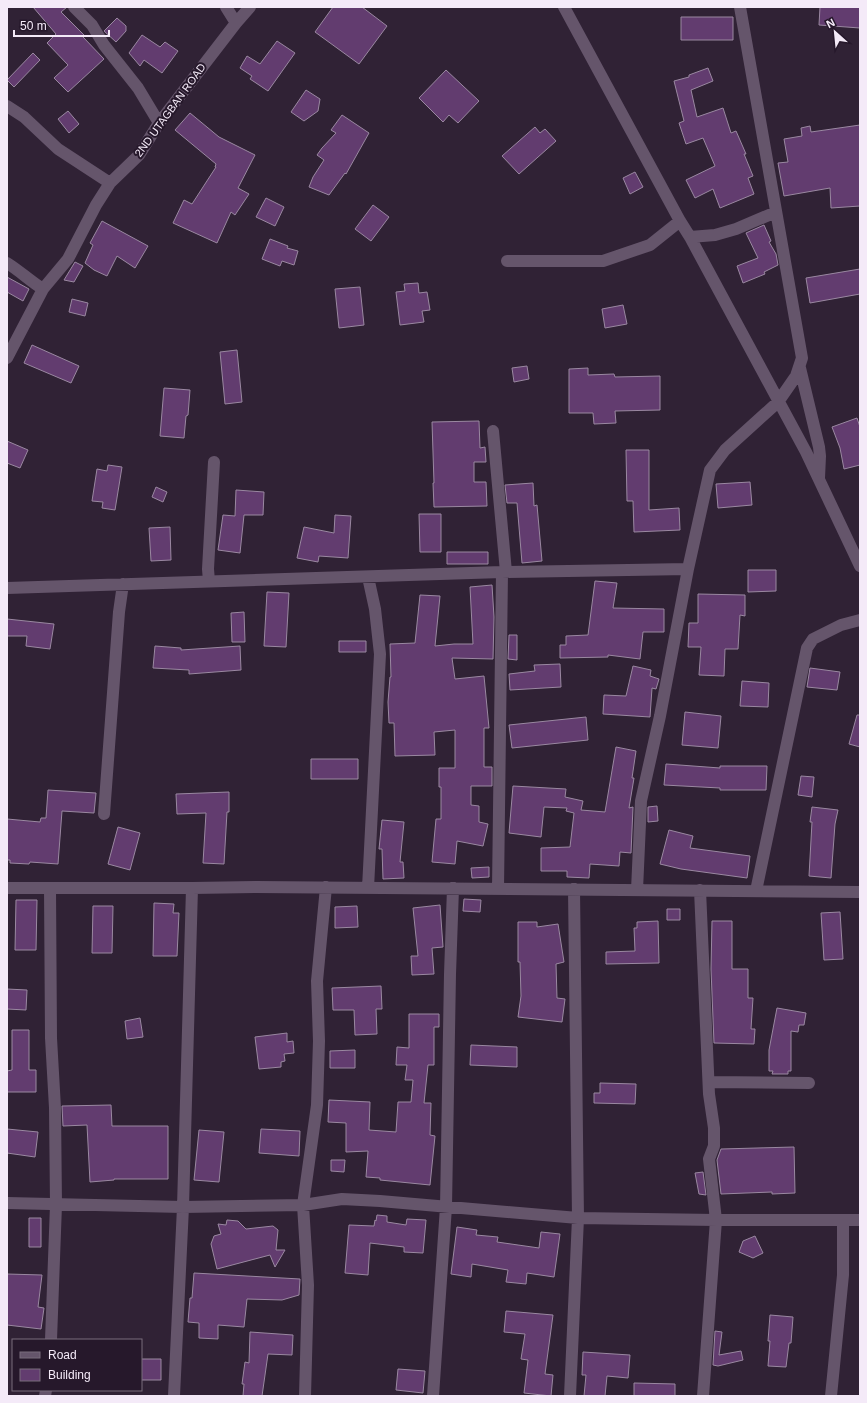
<svg xmlns="http://www.w3.org/2000/svg" width="867" height="1403" font-family="Arial,sans-serif">
<style>
.building{fill:#623c6f;stroke:#9a88a1}
.lines{fill:none;stroke-linecap:round;stroke-linejoin:round}
.minor{stroke:#65556b;stroke-width:12}
.labels{text-anchor:middle;stroke-width:4;stroke-linejoin:round;paint-order:stroke}
.street-label{font-size:11px;fill:#f4eaf8;stroke:#26182b}
</style>
<rect width="100%" height="100%" fill="#302235"/>
<!-- building -->
<path class="building" d="M33,7H67L61,12L84,35L83,37L104,59L68,92L54,78L68,65L47,43L56,34Z
M333,7H362L387,26L359,64L315,32Z
M820,7H860V28L819,25Z
M681,17H733V40H681Z
M117,18L126,26V31L116,42L104,31Z
M142,35L160,47L165,42L178,51L162,73L144,60L140,66L129,53Z
M277,41L295,53L268,91L250,79L252,76L240,68L247,56L260,64Z
M33,53L40,60L14,87L7,80Z
M708,68L713,81L691,90L697,117L723,108L731,133L736,131L746,154H744L753,176L748,178L754,194L720,208L713,189L695,198L686,180L715,166L703,138L686,144L679,123L684,121L674,81L689,77V75Z
M446,70L479,101L458,123L449,115L443,122L419,98Z
M306,90L320,99L318,111L304,121L291,112Z
M68,111L79,124L69,133L58,119Z
M190,113L219,137L255,155L238,188L249,194L235,215L231,212L217,243L173,223L184,200L192,204L216,167H215L216,164L175,130Z
M342,115L369,133L346,174L345,173L329,195L309,187L313,177L324,160L317,155L322,148L336,133L331,130Z
M860,125V206L831,208L830,188L784,196L778,163L788,162L784,139L802,136L801,128L810,126L811,132Z
M535,127L540,133L545,129L556,141L519,174L502,156Z
M635,172L643,187L630,194L623,178Z
M266,198L284,207L275,226L256,217Z
M373,205L389,217L371,241L355,229Z
M102,221L148,246L135,268L117,256L107,276L94,270L85,263L93,245L90,243Z
M764,225L771,241L769,242L776,254L778,265L764,272L765,274L743,283L737,266L758,258L746,233Z
M270,239L288,246L287,248L298,251L294,265L282,261L280,266L262,259Z
M75,262L83,266L74,282L64,280Z
M860,269V294L810,303L806,278Z
M7,277L29,289L23,301L7,292Z
M418,283L419,293L427,292L430,310L422,311L424,322L400,325L396,292L405,291L404,284Z
M360,287L364,325L339,328L335,289Z
M72,299L88,303L85,316L69,312Z
M623,305L627,324L605,328L602,309Z
M32,345L79,366L71,383L24,363Z
M237,350L242,402L225,404L220,352Z
M527,366L529,379L514,382L512,368Z
M588,368V375L614,374L615,377L660,376V410L615,411L616,423L594,424L593,413H569V369Z
M164,388L190,390L188,415L186,416L184,438L160,436Z
M857,418L860,427V465L844,469L840,448L832,427Z
M479,421L480,448L485,447L486,462H474V482H486L487,506L434,507L433,483H434L432,422Z
M7,441L28,450L20,468L7,463Z
M626,450H649V510L679,508L680,530L634,532L633,501H627Z
M108,465L122,467L115,510L102,508L103,502L92,501L97,469L107,471Z
M750,482L752,505L718,508L716,484Z
M533,483L534,506L537,505L542,561L522,563L517,503H507L505,485Z
M156,487L167,492L163,502L152,497Z
M236,490L264,492L263,515H244L240,553L218,550L223,515L235,516Z
M419,514H441V552H420Z
M335,515L351,516L348,558L319,556L318,562L297,558L304,527L334,533Z
M170,527L171,560L151,561L149,528Z
M447,552H488V564H447Z
M748,570H776V591L748,592Z
M595,581L617,583L613,608L664,609V632H643L640,659L608,655V657L560,658V645H566V636L588,635Z
M492,585L494,617L493,659L452,658L455,679L484,676L489,728H484V767H492V786H471V805L479,806V822L488,824L483,846L457,841L455,864L432,862L436,819H441V787H439V768H455V730L434,732L435,755L395,756L394,723H389L388,702L390,677H391L390,644L415,643L420,595L440,596L435,646L454,644H473L470,587Z
M267,592L289,593L286,647L264,646Z
M698,594L745,595V616L740,615L738,649H725L724,676L699,675L701,647H688L689,623H698Z
M244,612L245,642H232L231,613Z
M7,619L54,624L50,649L26,646L27,636H7Z
M509,635H517V660L508,659Z
M339,641H366V652H339Z
M155,646L181,648V650L240,646L241,670L189,674V670L153,668Z
M560,664L561,687L510,690L509,674L535,671L534,665Z
M633,666L651,670L650,676L659,679L656,689L652,688L650,717L603,714L604,695L626,696Z
M810,668L840,672L837,690L807,687Z
M742,681L769,683L768,707L740,706Z
M685,712L721,716L718,748L682,745Z
M857,715H860V747L849,744Z
M586,717L588,740L512,748L509,725Z
M616,747L636,751L632,778H634L629,808L633,807L631,853L620,852L619,866L590,864L589,878L567,877V871H541V848L570,847L574,813L566,811L567,808L544,807L541,837L509,833L513,786L566,789L565,797L583,801L581,810L605,812Z
M311,759H358V779H311Z
M666,764L720,768V766H767L766,790H720V788L664,785Z
M801,776L814,777L812,797L798,795Z
M48,790L96,793L94,813L62,811L58,864L30,862L29,864L10,863V860H7V819L40,822L41,818H46Z
M229,792V812H227L224,864L203,863L206,813L177,814L176,794Z
M657,806L658,821L648,822V807Z
M812,807L838,810L835,824L831,878L809,876L812,822H810Z
M382,820L404,822L400,862H403L404,878L383,879L382,849H379Z
M118,827L140,833L130,870L108,864Z
M669,830L693,836L690,848L750,856L747,878L681,869L660,864Z
M489,867V877L472,878L471,868Z
M464,899L481,900L480,912L463,911Z
M16,900H37L36,950H15Z
M154,903L174,904L173,913H179L177,956H153Z
M440,905L443,947L432,948L434,974L412,975L411,956H418L413,908Z
M93,906H113L112,953H92Z
M357,906L358,927L335,928V907Z
M667,909H680V920H667Z
M840,912L843,959L824,960L821,913Z
M658,921L659,963L606,964V952L635,951L634,928H637V922Z
M712,921H732V969H748V998H753L751,1029H755L754,1044L714,1043L711,969Z
M518,922H537V927L558,924L564,962L556,964L557,998L565,999L562,1022L518,1017L521,996L520,962H518Z
M381,986L382,1009H376L377,1034L355,1035L354,1010H333L332,988Z
M7,989L27,990L26,1010L7,1009Z
M777,1008L806,1013L804,1025H799L798,1032L791,1031V1071H788V1074H772L773,1071H769V1050Z
M409,1014H439V1027H434V1065H428L424,1103H431L430,1135L435,1136L430,1185L380,1180V1178L366,1177L368,1151L346,1152V1123L328,1122L329,1100L370,1102L369,1130L396,1132L398,1102H411L413,1080H405L407,1065H396L397,1047L409,1048Z
M140,1018L143,1037L127,1039L125,1021Z
M12,1030H29V1070H36V1092H7V1071L12,1070Z
M287,1033V1042L293,1041L294,1053L284,1054L285,1061L281,1062V1067L259,1069L255,1037Z
M471,1045L517,1047V1067L470,1065Z
M355,1050V1068H330V1051Z
M600,1083L636,1084L635,1104L594,1103V1093H600Z
M111,1105L112,1126H168V1179H114V1180L90,1182L87,1125L63,1126L62,1106Z
M7,1129L38,1132L35,1157L7,1153Z
M261,1129L300,1131L299,1156L259,1153Z
M199,1130L224,1132L219,1182L194,1180Z
M794,1147L795,1193L772,1194V1192L721,1194L717,1160L721,1149Z
M331,1160H345L344,1172L331,1171Z
M703,1172L706,1195L699,1194L695,1173Z
M377,1215L387,1216V1222L406,1225L407,1219L426,1220L423,1253L404,1252V1247L370,1243L368,1275L345,1273L349,1225L374,1226L375,1220L376,1221Z
M29,1218H41V1247H29Z
M227,1220L238,1221L246,1229L273,1226L278,1230L276,1250H285L275,1267L270,1255L217,1269L211,1244L214,1236L221,1234L218,1224L226,1225Z
M457,1227L477,1230L476,1235L498,1237L497,1242L539,1248L541,1232L560,1234L554,1277L527,1273L526,1284L506,1282L508,1270L472,1264L471,1277L451,1274Z
M755,1236L763,1253L753,1258L739,1252L743,1241Z
M194,1273L300,1279L299,1295L282,1300L247,1299L244,1327L218,1325V1339L199,1338V1323L188,1322L190,1298H192Z
M7,1274L42,1275L38,1307L44,1308L41,1329L7,1325Z
M506,1311L553,1315L545,1374L553,1375L551,1396L524,1393L528,1360L521,1359L525,1334L504,1332Z
M770,1315L793,1317L791,1343H789L786,1367L768,1366L770,1341H768Z
M715,1331L722,1332L719,1355L741,1351L743,1360L718,1366L713,1365Z
M250,1332L293,1335L292,1355L268,1354L262,1396H243L244,1384H242L245,1362L249,1363Z
M583,1352L630,1355L628,1378L607,1376L605,1396H584L586,1375H582Z
M141,1359H161V1380H141Z
M398,1369L425,1371L423,1393L396,1390Z
M634,1383L675,1384V1396H634Z"/>
<g class="lines">
<!-- minor -->
<path class="minor" d="M74,7L92,25L104,45L138,88L159,123
M226,7L236,23
M564,7L680,221L690,237L806,452L860,566
M7,106L24,117L58,149L110,183
M690,237L715,235L736,229L776,212
M507,261H603L650,245L680,221
M7,263C20,271 30,281 43,289
M7,358L43,289L68,259L96,205L110,183L139,155L159,123L236,23L250,7
M800,368L819,447L820,456L819,478
M493,431L506,572
M368,577L375,609L380,654L368,888
M209,581L208,569L214,462
M7,588L502,572
M104,814L119,612L123,584
M7,888H192L255,887L860,892
M50,888L51,1038L55,1108L56,1205L51,1340
M498,889L502,572L688,569
M637,890L641,801L660,716L688,569L710,470L725,450L778,402L796,376L802,358L740,7
M700,890L709,1094L714,1128V1146L709,1159L716,1220L703,1396
M756,891L807,648L813,639L841,625L860,620
M709,1082L809,1083
M7,1203L183,1207L303,1205L342,1199L380,1201L578,1218L716,1220H860
M45,1396L46,1390
M174,1396L183,1207L192,888
M305,1396L308,1285L303,1205L317,1105L319,1041L317,981L326,887
M433,1396L446,1207L450,974L453,888
M570,1396L578,1218L574,889
M831,1396L843,1275V1220"/>
</g>
<g class="labels">
<!-- street labels -->
<g class="street-label">
<text transform="translate(170 110) rotate(-54)" y="4">2ND UTAGBAN ROAD</text>
</g>
</g>
<!-- border -->
<rect width="867" height="1403" fill="none" stroke="#f4eaf8" stroke-width="16"/>
<!-- legend -->
<rect x="12" y="1339" width="130" height="52" fill="#26182b" stroke="#786c7d"/>
<rect x="20" y="1352" width="20" height="6" fill="#65556b" stroke="#786c7d"/>
<text x="48" y="1359" font-size="12" fill="#f4eaf8">Road</text>
<rect x="20" y="1369" width="20" height="12" fill="#623c6f" stroke="#786c7d"/>
<text x="48" y="1379" font-size="12" fill="#f4eaf8">Building</text>
<!-- north arrow -->
<g transform="translate(835 32) rotate(333)" stroke="#26182b" stroke-width="3" paint-order="stroke">
<path d="M0-3L7 15L0 10L-7 15Z" fill="#f4eaf8"/>
<text y="-6" font-size="11" font-weight="bold" text-anchor="middle" fill="#f4eaf8">N</text>
</g>
<!-- scale -->
<path d="M14 30v6h95v-6" fill="none" stroke="#f4eaf8" stroke-width="2"/>
<text x="20" y="30" font-size="12" fill="#f4eaf8" stroke="#26182b" stroke-width="3" paint-order="stroke">50 m</text>
</svg>
